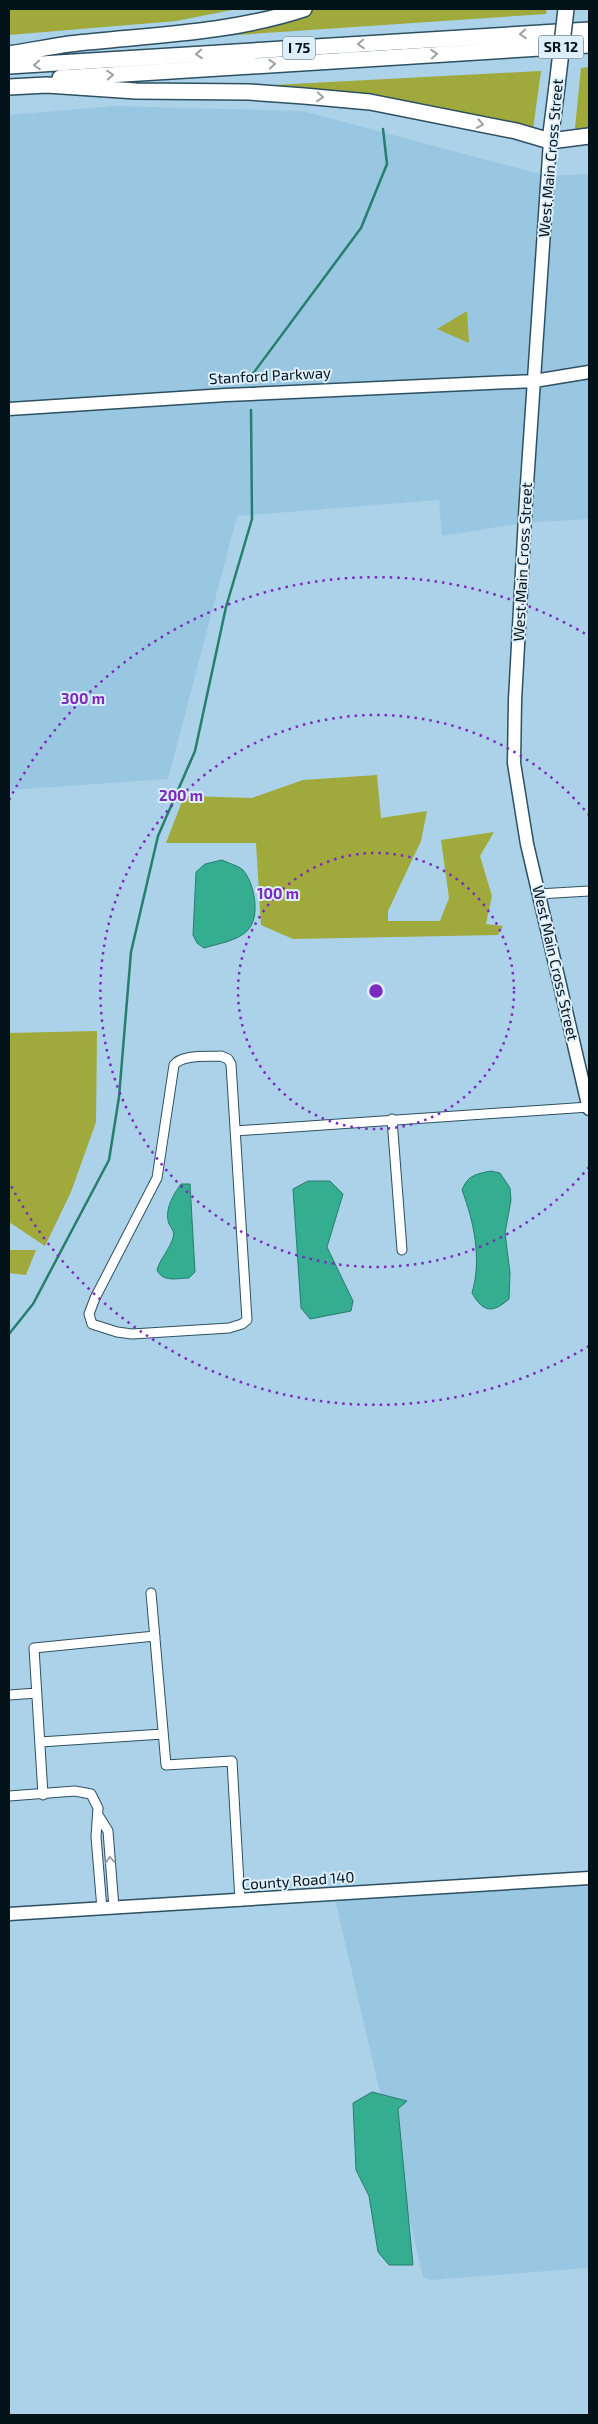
<svg xmlns="http://www.w3.org/2000/svg" width="598" height="2424" font-family="'Exo 2',sans-serif">
<style>
.built{fill:#99c7e2}
.green{fill:#a0a93b}
.water{fill:#34ad91;stroke:#267e6d}
.lines{fill:none;stroke-linecap:round;stroke-linejoin:round}
.stream{stroke:#267e6d;stroke-width:2.5}
.street-casing{stroke:#2d5063;stroke-width:11}
.secondary-casing{stroke:#2d5063;stroke-width:15}
.highway-casing{stroke:#2d5063;stroke-width:18}
.street{stroke:#fff;stroke-width:9}
.secondary{stroke:#fff;stroke-width:12}
.highway{stroke:#fff;stroke-width:15}
.highway-bridge-casing{stroke:#2d5063;stroke-width:18;stroke-linecap:butt}
.highway-bridge{stroke:#fff;stroke-width:15}
.oneway{stroke:#9ba0a3}
.ring{fill:none;stroke:#7b2cbf;stroke-width:2.5;stroke-dasharray:2.5 5}
.labels{text-anchor:middle;stroke-width:4;stroke-linejoin:round;paint-order:stroke}
.shield{fill:#dceffb;stroke:#45545d;stroke-width:1}
.shield-label{font-size:14px;font-weight:bold;fill:#041219}
.street-label{font-size:15px;fill:#041219;stroke:#dceffb}
.centre{fill:#7b2cbf;stroke:#dceffb;stroke-width:2.5}
.ring-label{font-size:15px;text-anchor:middle;font-weight:bold;fill:#7b2cbf;stroke:#dceffb;stroke-width:4;stroke-linejoin:round;paint-order:stroke}
</style>
<rect width="100%" height="100%" fill="#abd2e8"/>
<!-- built -->
<path class="built" d="M114,106L303,111L547,176L589,174V519L523,523L442,536L439,500L237,516L168,779L9,790V115Z
M589,1878V2268L430,2280L423,2277L334,1895Z"/>
<!-- green -->
<path class="green" d="M9,9H237L176,21L9,35Z
M316,9H547L546,14L221,36L292,17Z
M589,67V131L580,132L575,128L581,68Z
M541,71L533,129L254,86Z
M467,311L469,343L437,329Z
M377,775L381,818L427,811L421,841L388,911V921H440L449,898L441,840L494,832L480,856L492,896L486,924L503,926L498,935L293,939L261,925L256,843H166L184,796L252,798L303,780Z
M97,1031L96,1122L71,1192L45,1246L9,1222V1033Z
M9,1250H36L26,1275L9,1273Z"/>
<!-- water -->
<path class="water" d="M222,860C228,863 239,866 243,870C255,884 261,918 247,931C237,941 217,944 204,948L197,943L193,935L196,872L205,864Z
M491,1171L500,1173L510,1188L511,1200L505,1233L510,1273L509,1299C492,1314 483,1312 472,1293C482,1259 474,1222 462,1190C468,1175 476,1174 491,1171Z
M308,1181H330L343,1194L327,1247L353,1301L351,1311L310,1319L301,1308L293,1189Z
M181,1184H190L195,1272L189,1278C178,1278 163,1283 157,1270C160,1259 169,1250 173,1238C175,1232 172,1229 169,1224C164,1210 173,1195 181,1184Z
M372,2092L407,2101L398,2109L413,2265H389L378,2252L369,2196L356,2170L353,2103Z"/>
<g class="lines">
<!-- stream -->
<path class="stream" d="M249,383V379L361,228L387,164L383,129
M9,1334L33,1304L109,1160L119,1097L131,952L158,836L195,751L226,607L252,519L251,410"/>
<defs>
<path id="street" d="M538,894L589,891
M221,1056L228,1059L231,1064L247,1320L242,1324L229,1328L132,1334L117,1332L92,1324L89,1314L95,1298L157,1178L174,1065C182,1054 208,1057 221,1056Z
M392,1119L402,1250
M235,1131L589,1107
M151,1593L166,1765L232,1761L240,1901
M9,1695L37,1693
M40,1742L163,1734
M43,1795L34,1648L155,1636
M9,1796L75,1791L91,1794L98,1808L96,1837L102,1909
M98,1815L108,1831L114,1908"/>
<path id="secondary" d="M550,141L526,499L515,700L514,763L527,844L589,1109
M9,409L226,395L534,381L589,372
M9,1914L589,1878"/>
<path id="highway" d="M9,54C29,51 49,47 69,44C148,35 228,34 304,9
M9,66L589,30
M60,78L589,45
M9,87L47,85L136,91L249,92L304,96L370,102L516,131L550,141L589,136
M550,141L557,86"/>
</defs>
<!-- street casing -->
<use href="#street" class="street-casing"/>
<!-- secondary casing -->
<use href="#secondary" class="secondary-casing"/>
<!-- highway casing -->
<use href="#highway" class="highway-casing"/>
<!-- street -->
<use href="#street" class="street"/>
<!-- secondary -->
<use href="#secondary" class="secondary"/>
<!-- highway -->
<use href="#highway" class="highway"/>
<defs>
<path id="highway-bridge" d="M557,86L566,9"/>
</defs>
<!-- highway-bridge casing -->
<use href="#highway-bridge" class="highway-bridge-casing"/>
<!-- highway-bridge -->
<use href="#highway-bridge" class="highway-bridge"/>
</g>
<!-- one-way arrows -->
<defs><path id="oneway-chevron" d="M-2-3.5L2.5 0L-2 3.5" fill="none" stroke-width="1.6" stroke-linecap="round" stroke-linejoin="round" transform="scale(1.25)"/></defs>
<g class="oneway">
<use href="#oneway-chevron" transform="translate(523 34) rotate(176)"/>
<use href="#oneway-chevron" transform="translate(361 44) rotate(176)"/>
<use href="#oneway-chevron" transform="translate(199 54) rotate(176)"/>
<use href="#oneway-chevron" transform="translate(434 54) rotate(-4)"/>
<use href="#oneway-chevron" transform="translate(272 64) rotate(-4)"/>
<use href="#oneway-chevron" transform="translate(37 65) rotate(176)"/>
<use href="#oneway-chevron" transform="translate(110 75) rotate(-4)"/>
<use href="#oneway-chevron" transform="translate(320 97) rotate(5)"/>
<use href="#oneway-chevron" transform="translate(480 124) rotate(11)"/>
<use href="#oneway-chevron" transform="translate(110 1860) rotate(-94)"/>
</g>
<!-- distance rings -->
<g class="ring">
<circle cx="376" cy="991" r="138"/>
<path d="M589 1167A276 276 0 1 1 589 815"/>
<path d="M589 1346A414 414 0 0 1 9 1182M9 800A414 414 0 0 1 589 636"/>
</g>
<g class="labels">
<!-- shield labels -->
<g class="shield">
<rect x="538.5" y="35.5" width="45" height="23" rx="4"/>
<rect x="283" y="36.5" width="32" height="23" rx="4"/>
</g>
<g class="shield-label">
<text x="561" y="52">SR 12</text>
<text x="299" y="53">I 75</text>
</g>
<!-- street labels -->
<g class="street-label">
<text transform="translate(551 158) rotate(-85)" y="5">West Main Cross Street</text>
<text transform="translate(270 376) rotate(-3)" y="5">Stanford Parkway</text>
<text transform="translate(523 562) rotate(-87)" y="5">West Main Cross Street</text>
<text transform="translate(555 963) rotate(77)" y="5">West Main Cross Street</text>
<text transform="translate(298 1881) rotate(-4)" y="5">County Road 140</text>
</g>
</g>
<circle cx="376" cy="991" r="8" class="centre"/>
<g class="ring-label">
<text x="83" y="704">300 m</text>
<text x="181" y="801">200 m</text>
<text x="278" y="899">100 m</text>
</g>
<!-- border -->
<rect width="598" height="2424" fill="none" stroke="#041219" stroke-width="20"/>
</svg>
